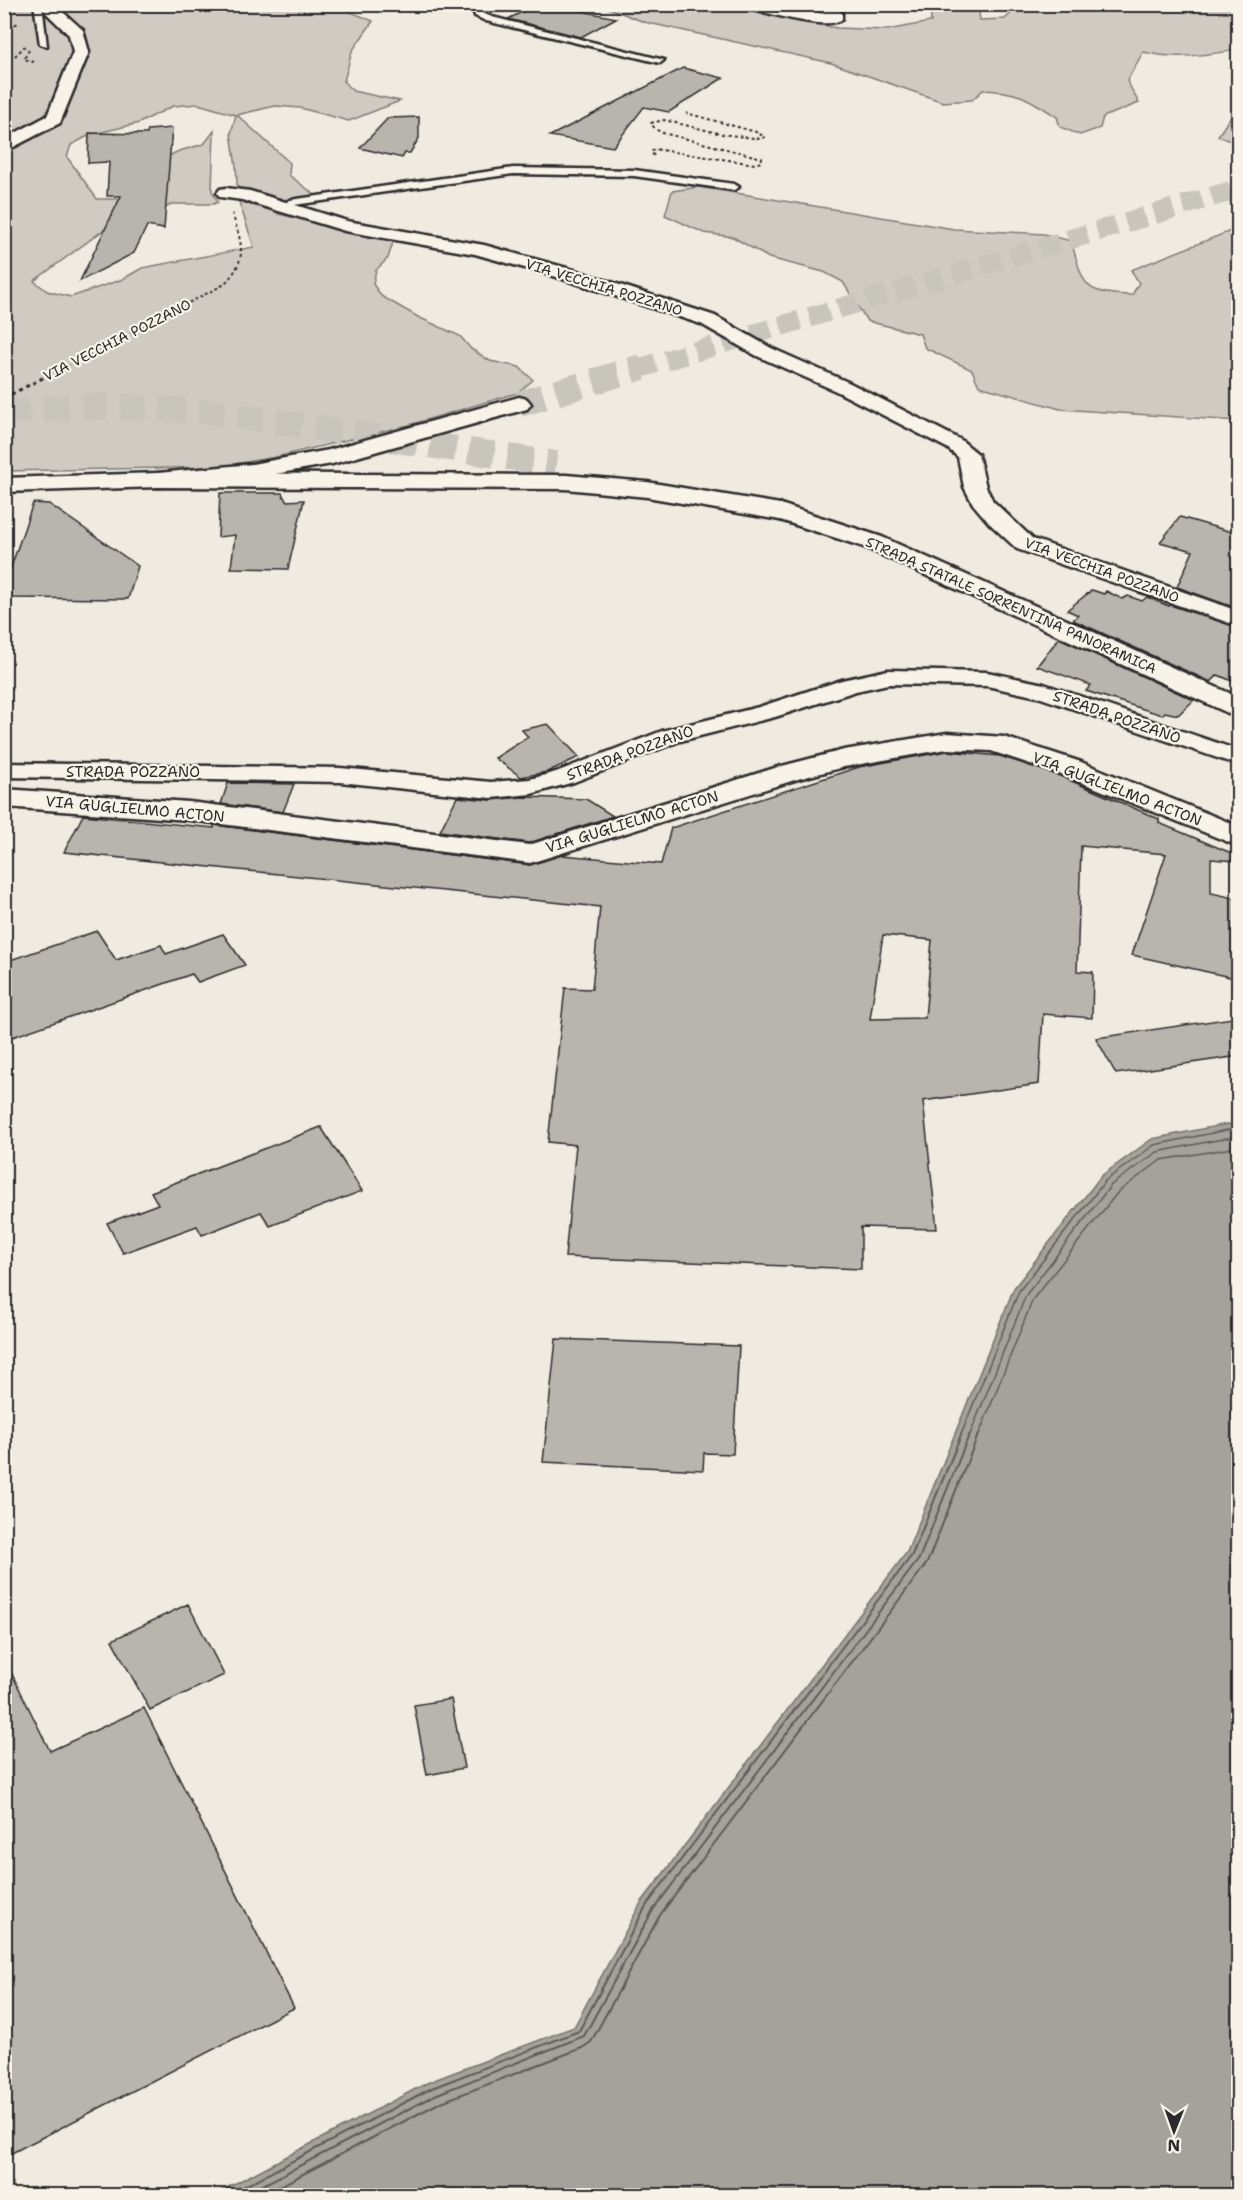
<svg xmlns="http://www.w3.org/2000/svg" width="1243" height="2200" font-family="'Shantell Sans',sans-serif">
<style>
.green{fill:#cfcbc2;stroke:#7d7b76;stroke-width:1.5;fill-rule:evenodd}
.water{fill:#a4a29a;stroke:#74726e;stroke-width:1.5}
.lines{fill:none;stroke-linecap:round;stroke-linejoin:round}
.shore-far1{stroke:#5b5b57;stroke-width:1.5}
.shore{stroke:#5b5b57;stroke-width:2}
.building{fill:#b8b5ae;stroke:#2b2b2b;stroke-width:1.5;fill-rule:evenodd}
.primary-tunnel{stroke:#c8c5bc;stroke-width:26;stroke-dasharray:26 13;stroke-linecap:butt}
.highway-tunnel-far1{stroke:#c8c5bc;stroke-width:20;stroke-dasharray:20 10;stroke-linecap:butt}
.highway-tunnel{stroke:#c8c5bc;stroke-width:26;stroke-dasharray:26 13;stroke-linecap:butt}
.lane-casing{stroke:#2b2b2b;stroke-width:5}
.street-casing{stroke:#2b2b2b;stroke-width:5}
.secondary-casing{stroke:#2b2b2b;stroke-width:5}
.primary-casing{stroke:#2b2b2b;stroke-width:5}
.highway-casing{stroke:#2b2b2b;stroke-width:5}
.path-far1{stroke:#2b2b2b;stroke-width:2;stroke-dasharray:3 3;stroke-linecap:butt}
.path{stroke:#2b2b2b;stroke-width:3;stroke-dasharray:4 4;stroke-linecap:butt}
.lane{fill:#f7f3e8;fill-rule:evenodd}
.street{fill:#f7f3e8;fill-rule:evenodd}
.secondary{fill:#f7f3e8;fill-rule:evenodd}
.primary{fill:#f7f3e8;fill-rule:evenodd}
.highway{fill:#f7f3e8;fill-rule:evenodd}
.labels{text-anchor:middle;stroke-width:4.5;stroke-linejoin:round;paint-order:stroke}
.far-street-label{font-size:14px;fill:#2b2b2b;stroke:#f7f3e8}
.street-label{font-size:15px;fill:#2b2b2b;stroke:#f7f3e8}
</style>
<rect width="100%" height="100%" fill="#efebe0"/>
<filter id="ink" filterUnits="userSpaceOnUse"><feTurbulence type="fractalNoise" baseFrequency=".0167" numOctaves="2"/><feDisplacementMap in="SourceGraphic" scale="12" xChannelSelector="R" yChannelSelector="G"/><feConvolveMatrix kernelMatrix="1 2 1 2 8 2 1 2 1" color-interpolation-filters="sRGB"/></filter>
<g filter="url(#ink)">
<!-- green -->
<path class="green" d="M339,4V7L373,21L352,51L344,81L353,91L400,101L349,121L300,108L275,106L237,115L290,163L289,175L315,195L294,204L278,214L394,239L388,258L376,270L373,284L381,296L418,317L460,336L471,349L490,361L519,367L533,380L517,393L409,425L276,457L216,467L5,471L4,5ZM198,104L236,115L231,133L236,166L238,199L254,247L142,268L123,279L71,297L47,291L34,281L105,229L146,223L171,204H213L218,202L212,191L214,131L204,144L179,151L141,169L122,199H97L67,157L71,145L90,135L139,123L173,106Z
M601,5H714L837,28L887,30L931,22L930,5H978L980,20L1005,19L1020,5H1238V50C1203,55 1178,60 1143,52L1127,81L1139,103L1103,117L1100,128L1080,135L1060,127L1057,117C1028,98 1018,91 983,90L972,100L943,102L831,63L644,22Z
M1238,114V144L1218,136L1231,116Z
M699,187L954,229L1044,234L1071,241C1085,287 1081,293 1132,295L1139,283L1131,270L1238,228V421L1060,409L979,386L972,370L925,348L920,334L867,321L843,282L824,272L769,258L733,237L704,233L665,215L672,191Z"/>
<!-- water -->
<path class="water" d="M1227,1124L1238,1125V2195H213L429,2082L574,2027L641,1903L907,1552L1014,1288L1101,1176L1152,1139Z"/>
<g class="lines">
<!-- shore-far1 -->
<path class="shore-far1" d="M960,1437L1019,1291L1106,1180L1154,1145L1227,1130H1238
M969,1437L1026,1295L1111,1185L1157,1152L1227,1138H1238
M978,1437L1033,1299L1118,1192L1161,1160L1238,1147"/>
<!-- shore -->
<path class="shore" d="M226,2196L432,2088L579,2031L646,1906L912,1555L961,1435
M242,2196L435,2095L584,2036L653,1910L919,1559L969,1435
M261,2196L439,2103L582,2048L591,2042L660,1915L927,1563L978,1435"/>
</g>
<!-- building -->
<path class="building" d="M538,4H547L616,18L581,37L508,19Z
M683,68L723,78L669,112L644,107L613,147L550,136Z
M419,117V138L410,153H405L402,158L360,148L388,118Z
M172,128L164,229L147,226L134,253L80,281L121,196H107L109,162L88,163L89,133L147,134L148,130Z
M220,493H282L286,501L304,500L288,569L231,568L235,535L218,537Z
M33,503L49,504L138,566L128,599L4,598V570H10Z
M1180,517L1239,534V609L1177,587L1193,551L1160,542Z
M1092,590L1104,594L1106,591L1122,599L1128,596L1142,601L1147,597L1169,606L1170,605L1239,628V684L1218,675L1211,682L1073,620L1078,615L1067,610Z
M1059,638L1194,700L1178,715L1165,712L1162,715L1086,691L1091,685L1037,666Z
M548,724L579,757L547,772L521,777L495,758L528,737L522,730Z
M947,751L1000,756L1060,776L1159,819V823L1236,855L1235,861L1211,859V893L1239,899V979L1132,955L1166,854L1081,846L1077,971L1093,972L1092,1018L1043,1014L1039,1084L923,1101L937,1229L861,1227V1269L565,1257L576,1145L548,1142L565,988L592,989L600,907L64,852L83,815L214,828V825L530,865L562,855L661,864L671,828L859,767ZM883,935L932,940L925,1018L870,1019Z
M228,783L294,784L283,812L221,804Z
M457,797L491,800L523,797L586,799L613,816L529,843L440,831Z
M97,931L116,960L161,945L166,954L223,934L245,965L198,982L192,974L4,1040V962Z
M1239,1017V1056L1116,1074L1096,1038Z
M321,1127L362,1191L270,1226L261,1212L202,1235L197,1226L123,1253L107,1223L158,1204L151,1192Z
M556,1339L739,1346L733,1454L704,1453L703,1470L543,1462Z
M188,1604L224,1675L150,1710L112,1640Z
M4,1658L50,1751L144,1708L294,2008L4,2157Z
M451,1699L464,1768L427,1775L414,1705Z"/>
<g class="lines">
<!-- primary-tunnel -->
<path class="primary-tunnel" d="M4,412L104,406L204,411L556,464"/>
<!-- highway-tunnel-far1 -->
<path class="highway-tunnel-far1" d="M637,369L1238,189"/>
<!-- highway-tunnel -->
<path class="highway-tunnel" d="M519,404L642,367"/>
<defs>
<path id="lane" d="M34,4H42L47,46L40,44Z
M471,4H479L482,13L492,17L664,60L660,63L486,21L475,16Z
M513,168L634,170L734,184L739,187L734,190L634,176L513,174L294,205L291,212L288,213L283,210L285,203L290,200Z"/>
<path id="street" d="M37,4H54L83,30L89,52L60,123L4,152V139L47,116L73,52L69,35Z
M204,4H240C232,11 212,11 204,4Z
M744,4H774L825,14L815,4H833L842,13V19C831,32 763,12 745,7Z
M226,188L250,191L347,221L484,245L574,270L715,316L771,348L850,383L961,440L978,454L986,487L993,501L1033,539L1238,611V626L1017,549L989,523L973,504L964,487L958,457L947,448L836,391L757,356L701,324L560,278L475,254L345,231L242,200L220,197L217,193L220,189Z
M888,670L987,672L1044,684L1238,750V765L1038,697L987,686L888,684L856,691L775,717L680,741L574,782L531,794L491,798L340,782L4,777V763L340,768L491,782L530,779L556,772L662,731L759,707L842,680Z"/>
<path id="secondary" d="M780,504L882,537L1238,697V715L1228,713L864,547L771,517L767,512L771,507Z
M947,733L1004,737L1081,762L1238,826V846L1061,774L991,751L947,749L844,767L798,779L530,863L189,820L4,807V789L189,802L529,845L778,767L844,750Z"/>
<path id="primary" d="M158,473L566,475L647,482L780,504L789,507L793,512L789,517L780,520L647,497L566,489L158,487L4,492V478Z"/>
<path id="highway" d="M519,397L527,399L531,404L527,409L332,464L252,478L158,487L149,485L146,480L149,475L158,473L252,464L329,450Z"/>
</defs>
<!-- lane casing -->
<use href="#lane" class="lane-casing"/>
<!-- street casing -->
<use href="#street" class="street-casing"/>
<!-- secondary casing -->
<use href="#secondary" class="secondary-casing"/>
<!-- primary casing -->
<use href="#primary" class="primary-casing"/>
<!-- highway casing -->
<use href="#highway" class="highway-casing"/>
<!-- path-far1 -->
<path class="path-far1" d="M4,30L20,22
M29,50L24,59L34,62
M4,61L14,57L25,46
M654,156L651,152L654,149L755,164L761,162L762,158L663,133L655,129L651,123L664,120L722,134L761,139L765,137L756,132L686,113
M61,369L223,285C249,260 242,244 232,213"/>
<!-- path -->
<path class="path" d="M4,398L64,367"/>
<!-- lane -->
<use href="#lane" class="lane"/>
<!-- street -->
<use href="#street" class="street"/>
<!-- secondary -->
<use href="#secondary" class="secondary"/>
<!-- primary -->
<use href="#primary" class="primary"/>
<!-- highway -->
<use href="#highway" class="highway"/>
</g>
</g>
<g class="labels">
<!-- far-street labels -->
<g class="far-street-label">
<text transform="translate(604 287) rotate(17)" y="5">VIA VECCHIA POZZANO</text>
<text transform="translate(117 340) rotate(-27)" y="5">VIA VECCHIA POZZANO</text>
<text transform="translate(1102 570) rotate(20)" y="5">VIA VECCHIA POZZANO</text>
<text transform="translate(1011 605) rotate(24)" y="5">STRADA STATALE SORRENTINA PANORAMICA</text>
</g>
<!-- street labels -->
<g class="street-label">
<text transform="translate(1117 717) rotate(19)" y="5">STRADA POZZANO</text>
<text transform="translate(630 753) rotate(-20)" y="5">STRADA POZZANO</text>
<text x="133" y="777">STRADA POZZANO</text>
<text transform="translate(1117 789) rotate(21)" y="5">VIA GUGLIELMO ACTON</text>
<text transform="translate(135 809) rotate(5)" y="5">VIA GUGLIELMO ACTON</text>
<text transform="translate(632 822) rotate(-17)" y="5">VIA GUGLIELMO ACTON</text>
</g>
</g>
<!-- margin -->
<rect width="1243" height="2200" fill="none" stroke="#f7f3e8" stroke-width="24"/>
<rect x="12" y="12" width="1219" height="2176" fill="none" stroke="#2b2b2b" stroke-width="2" filter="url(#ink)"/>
<!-- north arrow -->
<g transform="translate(1174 2131) rotate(181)" stroke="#f7f3e8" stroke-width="4.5" paint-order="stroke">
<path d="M0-4.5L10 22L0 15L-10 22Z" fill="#2b2b2b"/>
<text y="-9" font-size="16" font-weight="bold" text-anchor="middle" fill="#2b2b2b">N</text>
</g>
</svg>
